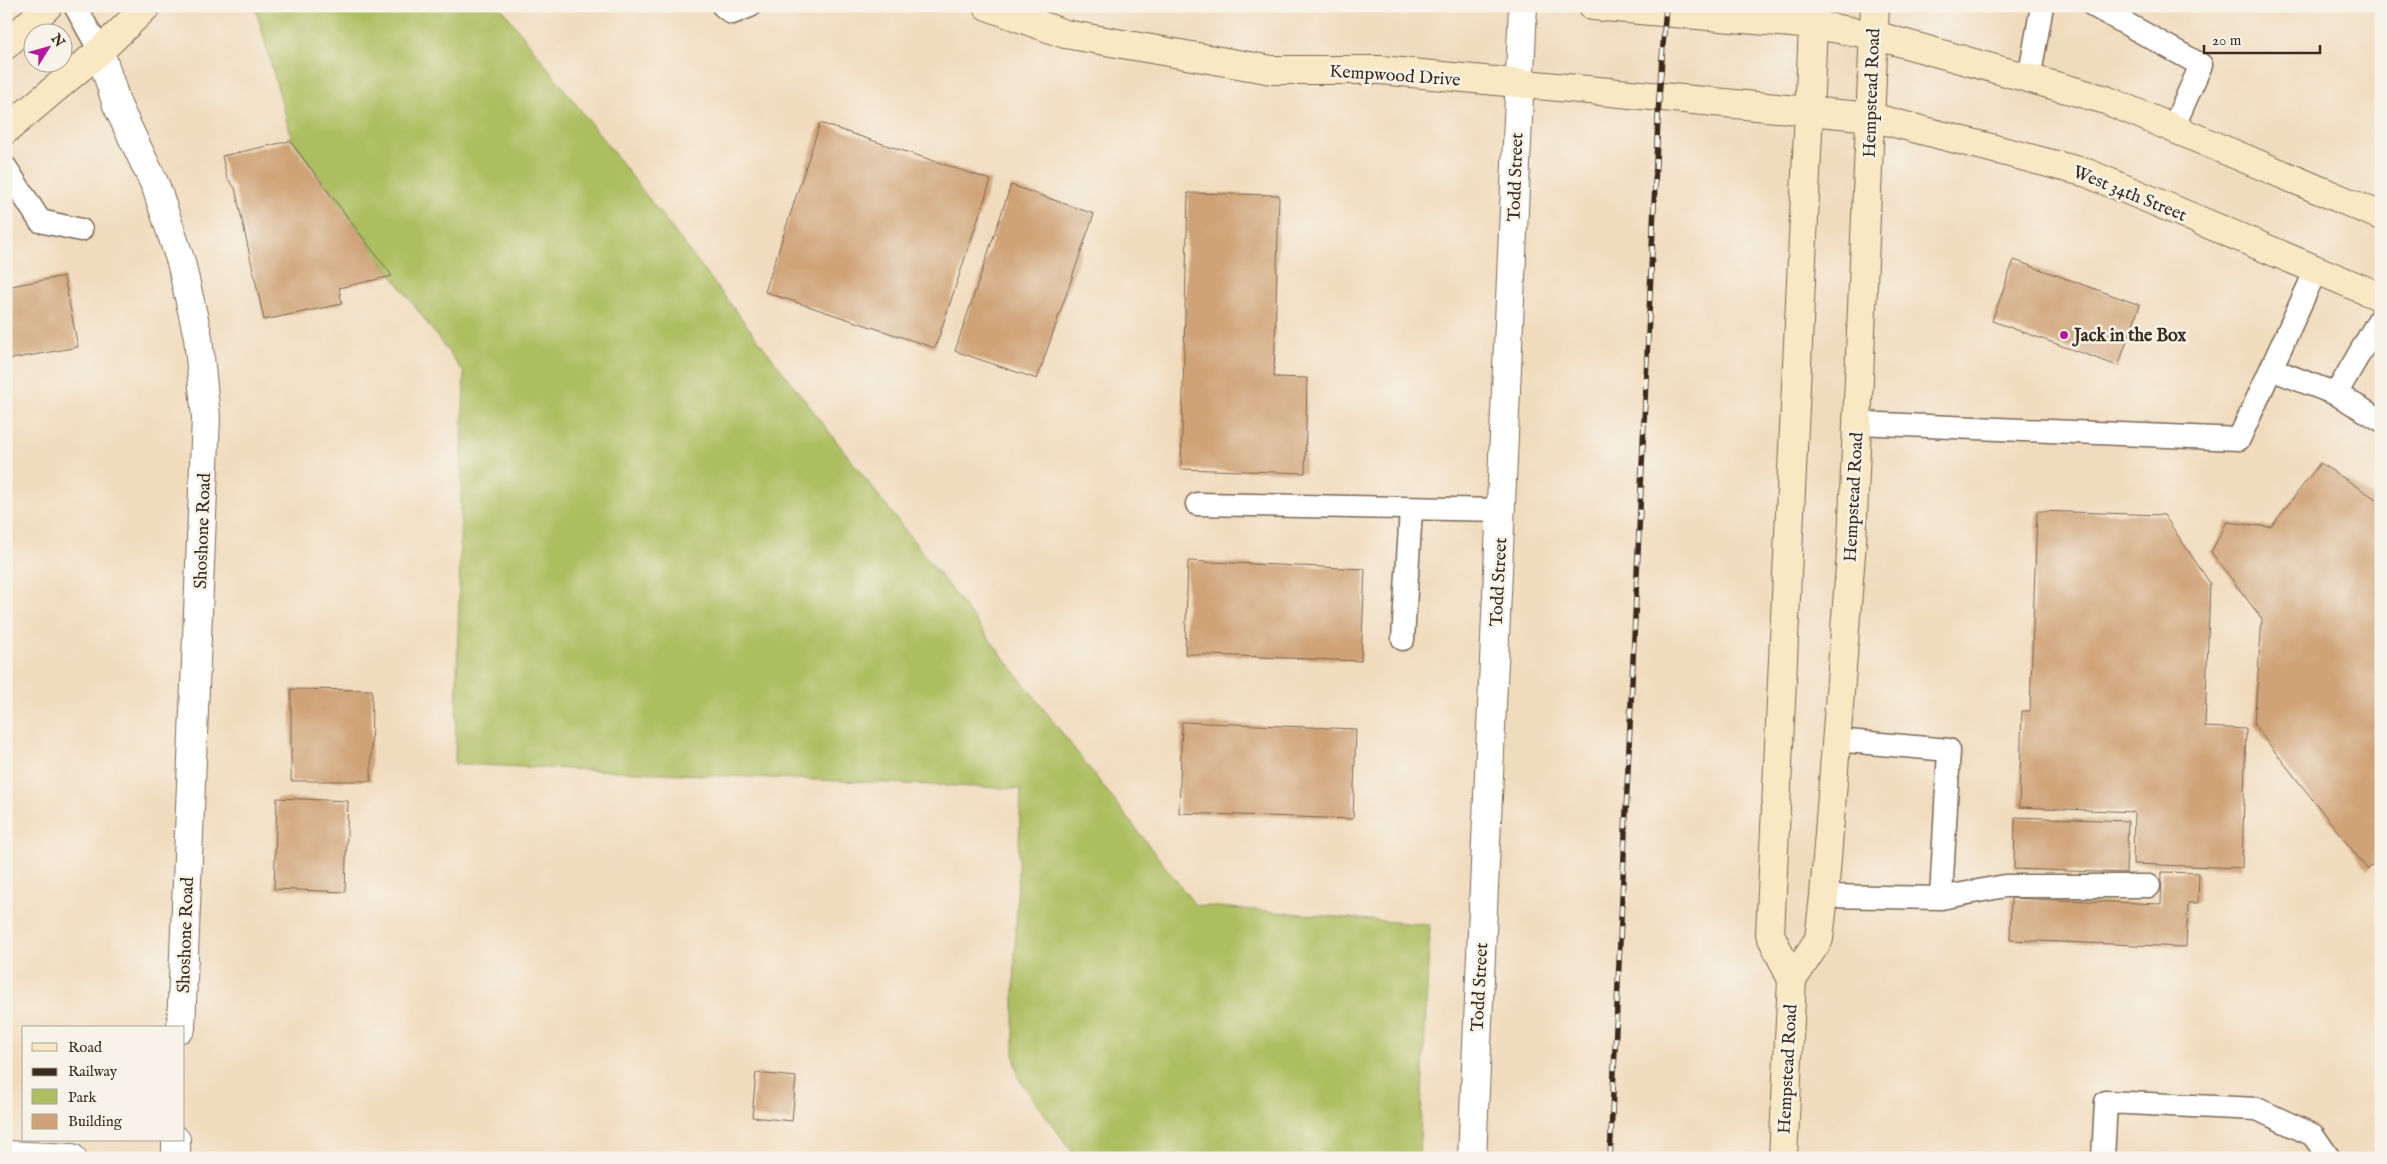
<svg xmlns="http://www.w3.org/2000/svg" width="2387" height="1164" font-family="'IM FELL English',serif">
<style>
.green{fill:#adbe61;stroke:#747440}
.building{fill:#cfa377}
.lines{fill:none;stroke-linecap:round;stroke-linejoin:round}
.service-casing{stroke:#7b6856;stroke-width:25}
.minor-casing{stroke:#7b6856;stroke-width:30}
.tertiary-casing{stroke:#7b6856;stroke-width:30}
.secondary-casing{stroke:#7b6856;stroke-width:30}
.service{stroke:#fff;stroke-width:22}
.minor{stroke:#fff;stroke-width:28}
.tertiary{stroke:#fff;stroke-width:28}
.secondary{stroke:#f8e8c3;stroke-width:28}
.rail-casing{stroke:#3b2a1e;stroke-width:5.5}
.rail{stroke:#f7f3e8;stroke-width:4;stroke-dasharray:11;stroke-linecap:butt}
.poi-dot{fill:#b5179e;stroke:#f7f3e8;stroke-width:2}
.labels{text-anchor:middle;stroke-width:5;stroke-linejoin:round;paint-order:stroke}
.street-label{font-size:18px;fill:#3b2a1e;stroke:#f7f3e8}
.poi-label{font-size:18px;font-weight:bold;fill:#3b2a1e;stroke:#f7f3e8;text-anchor:start}
</style>
<rect width="100%" height="100%" fill="#f7f3e8"/>
<filter id="ink" filterUnits="userSpaceOnUse"><feTurbulence type="fractalNoise" baseFrequency=".02" numOctaves="2"/><feDisplacementMap in="SourceGraphic" scale="10" xChannelSelector="R" yChannelSelector="G"/><feConvolveMatrix kernelMatrix="1 2 1 2 8 2 1 2 1" color-interpolation-filters="sRGB"/></filter>
<filter id="wash" filterUnits="userSpaceOnUse"><feTurbulence type="fractalNoise" baseFrequency=".0096" numOctaves="4" result="noise"/><feDisplacementMap in="SourceGraphic" scale="20" xChannelSelector="R" yChannelSelector="G"/><feGaussianBlur stdDeviation="1.12" result="paint"/><feColorMatrix in="noise" values="0 0 0 0 0 0 0 0 0 0 0 0 0 0 0 0 0 1.4 0 .05"/><feComposite in="paint" operator="in"/></filter>
<g filter="url(#wash)">
<rect width="100%" height="100%" fill="#f1dbbd"/>
<!-- green -->
<path class="green" d="M255,6H500L1195,905L1430,925L1419,1158H1080L1073,1153L1019,1079L1014,1056V984L1021,789L455,764L464,373L292,140Z"/>
<g id="blocks">
<!-- building -->
<path class="building" d="M820,123L991,180L935,348L765,292Z
M290,141L392,276L339,288L342,304L264,320L235,188L227,178L222,156Z
M1011,185L1094,214L1037,379L955,351Z
M1188,193L1279,195L1274,377L1307,378L1305,473L1181,469Z
M2014,260L2140,305L2118,366L1992,321Z
M64,276L78,347L6,360V287Z
M2320,463L2381,502V853L2368,870L2254,725L2262,619L2211,552L2227,522L2271,527Z
M2037,511L2164,515L2210,583L2205,727L2246,729L2242,868L2133,864L2134,812L2019,807L2022,711H2030Z
M1188,561L1365,569L1361,661L1185,654Z
M291,689L372,690L371,781H291Z
M1182,722L1356,729L1353,819L1179,813Z
M277,798L348,801L345,892L274,889Z
M2015,817L2128,821L2126,873L2014,869Z
M2162,872L2199,873L2198,903H2188L2186,947L2010,940L2011,898L2161,904Z
M756,1073L796,1077L792,1121L752,1117Z"/>
</g>
</g>
<g filter="url(#ink)">
<use href="#blocks" fill-opacity="0" stroke="#7b6856" stroke-width="1"/>
<g class="lines">
<defs>
<path id="service" d="M75,6L100,51
M723,6L732,13L750,6
M2094,6L2201,65L2173,128
M2029,79L2042,6
M6,168L40,221L81,230
M2271,369L2336,394L2381,420
M2336,394L2381,316
M1857,423L2239,439L2316,270
M1197,504L1501,510
M1403,639L1411,510
M1824,896L1941,898L1949,750L1835,740
M1941,898L2005,886H2149
M2103,1158L2106,1102L2257,1109L2313,1135L2329,1158"/>
<path id="minor" d="M100,51L117,105L156,187L181,262L198,337L206,417L181,1028
M6,1155L72,1158
M176,1158V1140"/>
<path id="tertiary" d="M1472,1158L1523,6"/>
<path id="secondary" d="M987,6L1065,34L1272,70H1380L1871,117L2087,173L2381,297
M1593,6L1814,25L1874,35L2106,100L2381,216
M6,45L48,6
M6,130L100,51L147,6
M1792,980L1819,939L1824,896L1852,541L1875,6
M1783,1158L1792,980L1770,934L1814,6"/>
</defs>
<!-- service casing -->
<use href="#service" class="service-casing"/>
<!-- minor casing -->
<use href="#minor" class="minor-casing"/>
<!-- tertiary casing -->
<use href="#tertiary" class="tertiary-casing"/>
<!-- secondary casing -->
<use href="#secondary" class="secondary-casing"/>
<!-- service -->
<use href="#service" class="service"/>
<!-- minor -->
<use href="#minor" class="minor"/>
<!-- tertiary -->
<use href="#tertiary" class="tertiary"/>
<!-- secondary -->
<use href="#secondary" class="secondary"/>
<defs>
<path id="rail" d="M1610,1158L1659,98L1666,6"/>
</defs>
<!-- rail casing -->
<use href="#rail" class="rail-casing"/>
<!-- rail -->
<use href="#rail" class="rail"/>
</g>
</g>
<!-- markers -->
<circle class="poi-dot" cx="2064" cy="335" r="5"/>
<g class="labels">
<!-- street labels -->
<g class="street-label">
<text transform="translate(1395 75) rotate(4)" y="6">Kempwood Drive</text>
<text transform="translate(1871 93) rotate(-88)" y="6">Hempstead Road</text>
<text transform="translate(1515 177) rotate(-88)" y="6">Todd Street</text>
<text transform="translate(2130 193) rotate(22)" y="6">West 34th Street</text>
<text transform="translate(1853 497) rotate(-87)" y="6">Hempstead Road</text>
<text transform="translate(202 531) rotate(-88)" y="6">Shoshone Road</text>
<text transform="translate(1498 582) rotate(-87)" y="6">Todd Street</text>
<text transform="translate(185 935) rotate(-88)" y="6">Shoshone Road</text>
<text transform="translate(1479 987) rotate(-87)" y="6">Todd Street</text>
<text transform="translate(1787 1069) rotate(-87)" y="6">Hempstead Road</text>
</g>
<!-- poi labels -->
<g class="poi-label">
<text x="2074" y="341">Jack in the Box</text>
</g>
</g>
<!-- margin -->
<rect width="2387" height="1164" fill="none" stroke="#f7f3e8" stroke-width="25"/>
<!-- legend -->
<rect x="22" y="1026" width="162" height="115" fill="#f7f3e8" stroke="#aca397"/>
<rect x="32" y="1043" width="25" height="8" fill="#f8e8c3" stroke="#aca397"/>
<text x="68" y="1052" font-size="15" fill="#3b2a1e">Road</text>
<rect x="32" y="1068" width="25" height="8" fill="#3b2a1e" stroke="#aca397"/>
<text x="68" y="1076" font-size="15" fill="#3b2a1e">Railway</text>
<rect x="32" y="1089" width="25" height="15" fill="#adbe61" stroke="#aca397"/>
<text x="68" y="1102" font-size="15" fill="#3b2a1e">Park</text>
<rect x="32" y="1114" width="25" height="15" fill="#cfa377" stroke="#aca397"/>
<text x="68" y="1126" font-size="15" fill="#3b2a1e">Building</text>
<!-- north arrow -->
<g transform="translate(48 48) rotate(53)"><circle r="24" fill="#f7f3e8" stroke="#aca397"/>
<path d="M0-4L9 19L0 12L-9 19Z" fill="#b5179e"/>
<text y="-8" font-size="14" font-weight="bold" text-anchor="middle" fill="#3b2a1e">N</text>
</g>
<!-- scale -->
<path d="M2204 45v8h116v-8" fill="none" stroke="#3b2a1e" stroke-width="2.5"/>
<text x="2212" y="45" font-size="15" fill="#3b2a1e" stroke="#f7f3e8" stroke-width="4" paint-order="stroke">20 m</text>
</svg>
